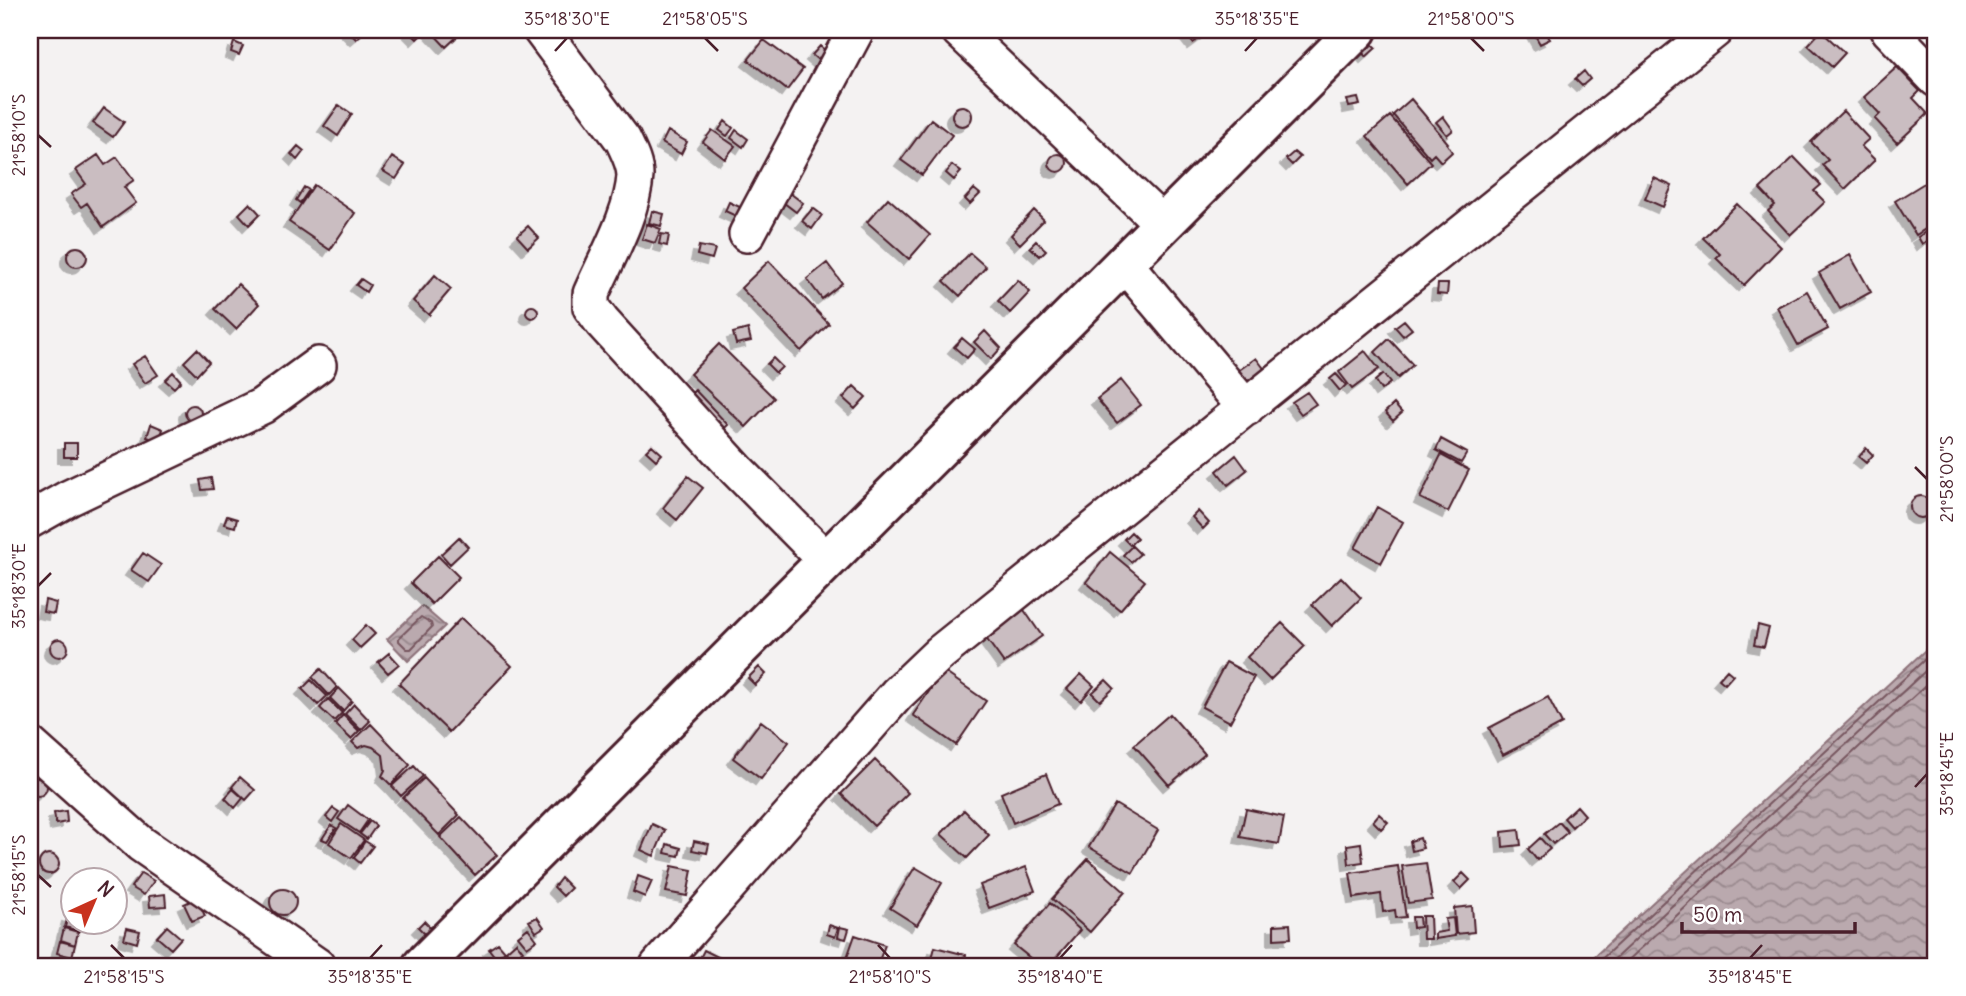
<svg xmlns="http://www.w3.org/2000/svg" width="1966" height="996" font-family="Delius,sans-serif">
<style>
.water{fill:url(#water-waves);stroke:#8d727a;stroke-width:2}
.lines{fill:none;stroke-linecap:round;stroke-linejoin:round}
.shore{stroke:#77565f;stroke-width:2}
.building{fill:#cabdc1;stroke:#4a1f2b;stroke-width:2;filter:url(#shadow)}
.minor-casing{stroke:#4a1f2b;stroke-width:40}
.major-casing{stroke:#4a1f2b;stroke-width:44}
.minor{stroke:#fff;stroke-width:35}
.major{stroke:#fff;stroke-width:38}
.ticks{fill:none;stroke:#4a1f2b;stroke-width:2.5}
.neatline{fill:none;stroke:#4a1f2b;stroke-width:2.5}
.ticks-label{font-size:18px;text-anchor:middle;fill:#4a1f2b}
</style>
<defs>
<pattern id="water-waves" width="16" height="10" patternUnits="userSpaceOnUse" patternTransform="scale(1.75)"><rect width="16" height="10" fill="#baa9ae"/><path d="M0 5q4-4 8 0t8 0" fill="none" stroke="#99898e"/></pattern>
<filter id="shadow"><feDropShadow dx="-6" dy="6" stdDeviation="0" flood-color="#0004"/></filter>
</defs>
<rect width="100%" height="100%" fill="#f4f2f2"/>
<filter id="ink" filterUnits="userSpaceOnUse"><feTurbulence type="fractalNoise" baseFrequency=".0143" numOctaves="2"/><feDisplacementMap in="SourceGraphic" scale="14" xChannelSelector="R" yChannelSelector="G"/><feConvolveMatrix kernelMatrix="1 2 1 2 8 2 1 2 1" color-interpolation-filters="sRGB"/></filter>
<g filter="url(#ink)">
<!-- water -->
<path class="water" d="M422,606L445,626L408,661L387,639Z
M1936,640V966H1584Z"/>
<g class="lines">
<!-- shore -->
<path class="shore" d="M421,617L431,623L432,627L411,649H407L399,641V638Z
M1594,966L1936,649
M1607,966L1936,661
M1622,966L1936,676"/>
</g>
<!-- building -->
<path class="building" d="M347,30H366L356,39Z
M408,30H426L417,39Z
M430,30H458L461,33L446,47Z
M1183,30H1206L1208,32L1193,43Z
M1532,30H1544L1550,39L1540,44Z
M1821,31L1845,53L1832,67L1808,45Z
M764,40L803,69L787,90L748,60Z
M234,42L243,46L239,55L231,52Z
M1370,42L1376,48L1366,57L1361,51Z
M820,46L833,57L825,66L812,55Z
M1897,67L1920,91L1913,98L1928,114L1897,143L1875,119L1880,114L1864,97Z
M1584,71L1590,79L1582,86L1575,79Z
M1358,98L1360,105L1349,107L1347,100Z
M1411,99L1448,143L1447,144L1452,152L1441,162L1434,154L1430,158L1393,115Z
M339,105L352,114L338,136L324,126Z
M952 116a10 10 0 1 1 20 0a10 10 0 1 1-20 0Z
M104,108L124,122L113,137L93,123Z
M1843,111L1869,139L1861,146L1875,160L1845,189L1822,165L1828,160L1811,142Z
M1390,116L1431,163L1408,184L1367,136Z
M1443,116L1453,130L1447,135L1436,122Z
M931,119L952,135L922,175L901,160Z
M725,121L733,128L727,136L719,130Z
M712,130L735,146L725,159L703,142Z
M736,130L748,139L743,147L731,138Z
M668,131L687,142L681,154L662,143Z
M298,146L304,151L297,160L291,154Z
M1294,152L1300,157L1292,165L1286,159Z
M1049 163a9 9 0 1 1 18 0a9 9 0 1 1-18 0Z
M98,155L105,165L117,157L134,180L124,187L136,203L103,227L87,203L81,207L71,194L86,184L76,170Z
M392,157L405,165L396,179L383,171Z
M1794,157L1821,185L1814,191L1825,202L1790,235L1768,211L1775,205L1760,189Z
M952,165L961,172L954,180L946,173Z
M1654,178L1672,186L1663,207L1645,199Z
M1926,182L1936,198V205L1929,210L1936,222L1916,235L1895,201Z
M314,185L355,213L330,250L289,222Z
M304,187L309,190L300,203L296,200Z
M782,187L803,203L796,212L775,196Z
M974,189L980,194L970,204L965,199Z
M888,198L930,235L909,259L867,222Z
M729,202L742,208L738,217L725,211Z
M250,203L260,214L249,225L239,214Z
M1737,204L1781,247L1744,285L1716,258L1720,254L1703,238Z
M813,208L822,215L812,229L802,221Z
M1034,210L1044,220L1020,244L1011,235Z
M652,211L664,214L661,226L649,223Z
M647,224L661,229L655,243L642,239Z
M1936,225V235L1922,244L1918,237Z
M528,226L539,238L528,248L517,236Z
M661,234L669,235L667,246L659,244Z
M1036,241L1046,250L1040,256L1030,247Z
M699,246L715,249L712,259L697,255Z
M67 257a10 10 0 1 1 20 0a10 10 0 1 1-20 0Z
M970,253L986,267L960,296L944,281Z
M1850,255L1871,292L1840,309L1819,273Z
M769,261L829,324L801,351L741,288Z
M827,263L842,283L822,299L807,279Z
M435,275L451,289L429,315L413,301Z
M361,279L370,285L366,292L356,285Z
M1018,280L1030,292L1010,313L998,301Z
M238,284L259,304L236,329L215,309Z
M1438,284H1448L1447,295L1437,294Z
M1807,291L1828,329L1798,345L1777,307Z
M526 312a6 6 0 1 1 12 0a6 6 0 1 1-12 0Z
M1404,320L1412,329L1403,336L1395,327Z
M748,329L751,341L736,344L733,333Z
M985,331L1001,348L991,359L974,342Z
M962,338L975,349L967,358L954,347Z
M1389,339L1413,365L1398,378L1375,352Z
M719,344L774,398L746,427L690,374Z
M197,349L209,362L197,375L184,362Z
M1365,351L1379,369L1352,389L1339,372Z
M145,356L158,375L145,383L132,364Z
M773,358L782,367L776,373L767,364Z
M1256,358L1266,371L1245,386L1235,373Z
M173,372L181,381L174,388L165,380Z
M1336,374L1346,385L1340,391L1330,379Z
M1383,374L1390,383L1381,390L1375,381Z
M1121,380L1141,405L1117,423L1097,399Z
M854,386L866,397L855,409L843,398Z
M695,390L728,425L715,437L681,403Z
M1307,392L1316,404L1301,414L1292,402Z
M1394,404L1402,413L1393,421L1385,412Z
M185 413a8 8 0 1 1 16 0a8 8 0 1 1-16 0Z
M151,424L163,429L159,441L147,437Z
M1441,439L1467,453L1461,463L1436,450Z
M64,443H77V457H64Z
M652,445L662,454L656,460L646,451Z
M1866,448L1873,455L1866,463L1859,457Z
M1236,455L1247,470L1228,485L1217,471Z
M1441,455L1469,470L1448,512L1420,498Z
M688,476L703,488L677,520L663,508Z
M211,478L213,489L202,490L200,480Z
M1910 507a11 11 0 1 1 22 0a11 11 0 1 1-22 0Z
M1377,507L1403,522L1381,563L1355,548Z
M1198,511L1209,523L1203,529L1192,517Z
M227,516L237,519L235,527L224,524Z
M1131,532L1137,538L1130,545L1124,539Z
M459,537L468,547L450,564L441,554Z
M1132,546L1140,554L1131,562L1123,555Z
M1110,552L1145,581L1120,610L1086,582Z
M143,553L161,565L149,582L131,570Z
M438,556L459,577L432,604L411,583Z
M1341,577L1361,598L1332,626L1312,605Z
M45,600L56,603L54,614L43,612Z
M1022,607L1042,636L1004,663L983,634Z
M461,618L512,666L449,732L399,684Z
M1282,623L1305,646L1270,680L1247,657Z
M366,625L375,634L360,648L352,640Z
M1758,625L1769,628L1764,647L1754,645Z
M50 648a9 9 0 1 1 18 0a9 9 0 1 1-18 0Z
M389,653L399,664L388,673L378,662Z
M1226,662L1254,677L1230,722L1202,707Z
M759,667L766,674L755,685L748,678Z
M321,669L337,687L329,695L312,677Z
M1727,670L1733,675L1725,684L1719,679Z
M943,671L986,701L956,745L913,715Z
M1081,674L1094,686L1081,701L1067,689Z
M311,680L327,696L318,705L302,689Z
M1106,680L1114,688L1100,701L1092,693Z
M339,688L352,701L343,711L330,698Z
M1548,697L1562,724L1503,755L1489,728Z
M328,699L342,713L334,721L320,708Z
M354,704L370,721L361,730L345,714Z
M1170,714L1205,754L1169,785L1134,745Z
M343,715L359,731L351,739L335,724Z
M761,721L789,742L761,779L733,758Z
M371,724L410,765L391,785L382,776L385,770L383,755L373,747L366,745L358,748L352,742Z
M875,760L908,793L874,826L841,794Z
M414,766L423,776L401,796L392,786Z
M1046,774L1058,804L1013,823L1001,793Z
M240,777L255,790L246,800L232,787Z
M29 787a9 9 0 1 1 18 0a9 9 0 1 1-18 0Z
M424,778L459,815L439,835L403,798Z
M233,789L243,798L235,808L225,798Z
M1115,804L1158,830L1133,873L1089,847Z
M348,805L368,820L359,833L338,819Z
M1577,806L1585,815L1572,827L1564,818Z
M333,808L339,812L332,822L326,817Z
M1246,809L1284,817L1279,844L1240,837Z
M964,810L989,835L967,858L941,834Z
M66,811L67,822L56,824L54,813Z
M1379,814L1388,822L1381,829L1373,821Z
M461,817L497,855L475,875L440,837Z
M370,821L376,826L367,839L360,834Z
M1559,822L1568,832L1553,844L1544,834Z
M341,824L364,840L351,858L329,843Z
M652,824L665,830L654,856L641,850Z
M331,825L336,828L327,841L322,839Z
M1519,830L1521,845L1503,847L1502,832Z
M1420,838L1423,848L1412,851L1410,841Z
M1540,838L1550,849L1537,860L1528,849Z
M365,841L373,846L360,863L354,858Z
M694,841L709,844L707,853L692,850Z
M1361,843L1363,862L1349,864L1347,845Z
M667,844L681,848L679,856L665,853Z
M39 864a10 10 0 1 1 20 0a10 10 0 1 1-20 0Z
M1088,859L1125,892L1090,932L1052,899Z
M1426,863L1432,900L1408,903L1402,866Z
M672,866L692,870L687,896L666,892Z
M1398,866L1406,917L1396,918L1395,910L1383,912L1381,894L1354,898L1350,873Z
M915,867L942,883L917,925L890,908Z
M1026,867L1035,891L989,908L980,885Z
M141,873L154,881L144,895L131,887Z
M1463,873L1470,880L1461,889L1454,882Z
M638,876L652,881L645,897L633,892Z
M561,878L571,888L563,896L554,887Z
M270 902a13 13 0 1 1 26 0a13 13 0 1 1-26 0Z
M165,894L166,906L150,907L149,896Z
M197,898L205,916L192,921L184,904Z
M1050,903L1080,930L1049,966H1040L1014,945Z
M1472,906L1474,932L1456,934L1454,908Z
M68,916L74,918V922H82L79,931L65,927Z
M1422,916H1430L1431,939H1423Z
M537,917L544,927L536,932L529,921Z
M1412,917H1419L1420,927L1413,928Z
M1453,918L1455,936L1435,939V933L1447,931L1445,919Z
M424,921L431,928L425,934L418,927Z
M1290,924L1291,938L1274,939V925Z
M829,925L838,928L835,937L827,934Z
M167,926L181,938L171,949L157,937Z
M840,927L849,929L846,939L838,937Z
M64,928L78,932L75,945L61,940Z
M127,928L140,931L137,943L124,939Z
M528,928L537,940L527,947L518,936Z
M855,935L885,945L877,966H844Z
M60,941L75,945L72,957L57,953Z
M516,942L523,951L512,959L506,951Z
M498,943L505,951L496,958L489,949Z
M935,947L966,955L963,966H930Z
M704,950L736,966H696Z"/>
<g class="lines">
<defs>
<path id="minor" d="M541,30L623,140C628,151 635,163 635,176C633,213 606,259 591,294V307L602,322L737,470L826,560
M959,30L1163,224
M1889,30L1936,79
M747,234L856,30
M1124,263L1246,408
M30,520L69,498L262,406L318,365
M30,745L141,844L317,966
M658,966L897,694L940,653L1715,30"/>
<path id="major" d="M422,966L1357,30"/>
</defs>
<!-- minor casing -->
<use href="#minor" class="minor-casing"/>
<!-- major casing -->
<use href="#major" class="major-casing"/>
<!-- minor -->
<use href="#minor" class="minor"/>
<!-- major -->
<use href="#major" class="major"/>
</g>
</g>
<!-- ticks -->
<path class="ticks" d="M705,38L718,51M1471,38L1484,51M555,51L567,38M1245,51L1257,38M38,135L51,147M1915,467L1927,479M38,586L51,573M1915,787L1927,774M38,875L51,887M111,945L124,958M878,945L890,958M370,958L382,945M1060,958L1072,945M1750,958L1762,945"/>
<!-- margin -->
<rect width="1966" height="996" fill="none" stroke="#fff" stroke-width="77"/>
<!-- north arrow -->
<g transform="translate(94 901) rotate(44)"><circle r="33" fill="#ffffff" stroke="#b7a5aa" stroke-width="2"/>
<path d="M0-5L12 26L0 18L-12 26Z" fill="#c8321e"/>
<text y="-10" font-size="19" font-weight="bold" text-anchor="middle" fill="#4a1f2b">N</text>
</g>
<!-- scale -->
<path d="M1682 922v10h173v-10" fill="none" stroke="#4a1f2b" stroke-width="3.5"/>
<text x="1693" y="922" font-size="21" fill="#4a1f2b" stroke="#ffffff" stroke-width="5" paint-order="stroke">50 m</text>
<rect x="38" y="38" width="1889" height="920" class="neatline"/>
<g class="ticks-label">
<text x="567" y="25">35°18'30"E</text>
<text x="705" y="25">21°58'05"S</text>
<text x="1257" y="25">35°18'35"E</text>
<text x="1471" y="25">21°58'00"S</text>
<text transform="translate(19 135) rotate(-90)" y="6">21°58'10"S</text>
<text transform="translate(1947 479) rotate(-90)" y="6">21°58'00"S</text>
<text transform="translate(19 586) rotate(-90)" y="6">35°18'30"E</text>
<text transform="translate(1947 774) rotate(-90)" y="6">35°18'45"E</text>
<text transform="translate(19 875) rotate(-90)" y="6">21°58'15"S</text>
<text x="124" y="983">21°58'15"S</text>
<text x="370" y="983">35°18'35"E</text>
<text x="890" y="983">21°58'10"S</text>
<text x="1060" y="983">35°18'40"E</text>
<text x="1750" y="983">35°18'45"E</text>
</g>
</svg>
